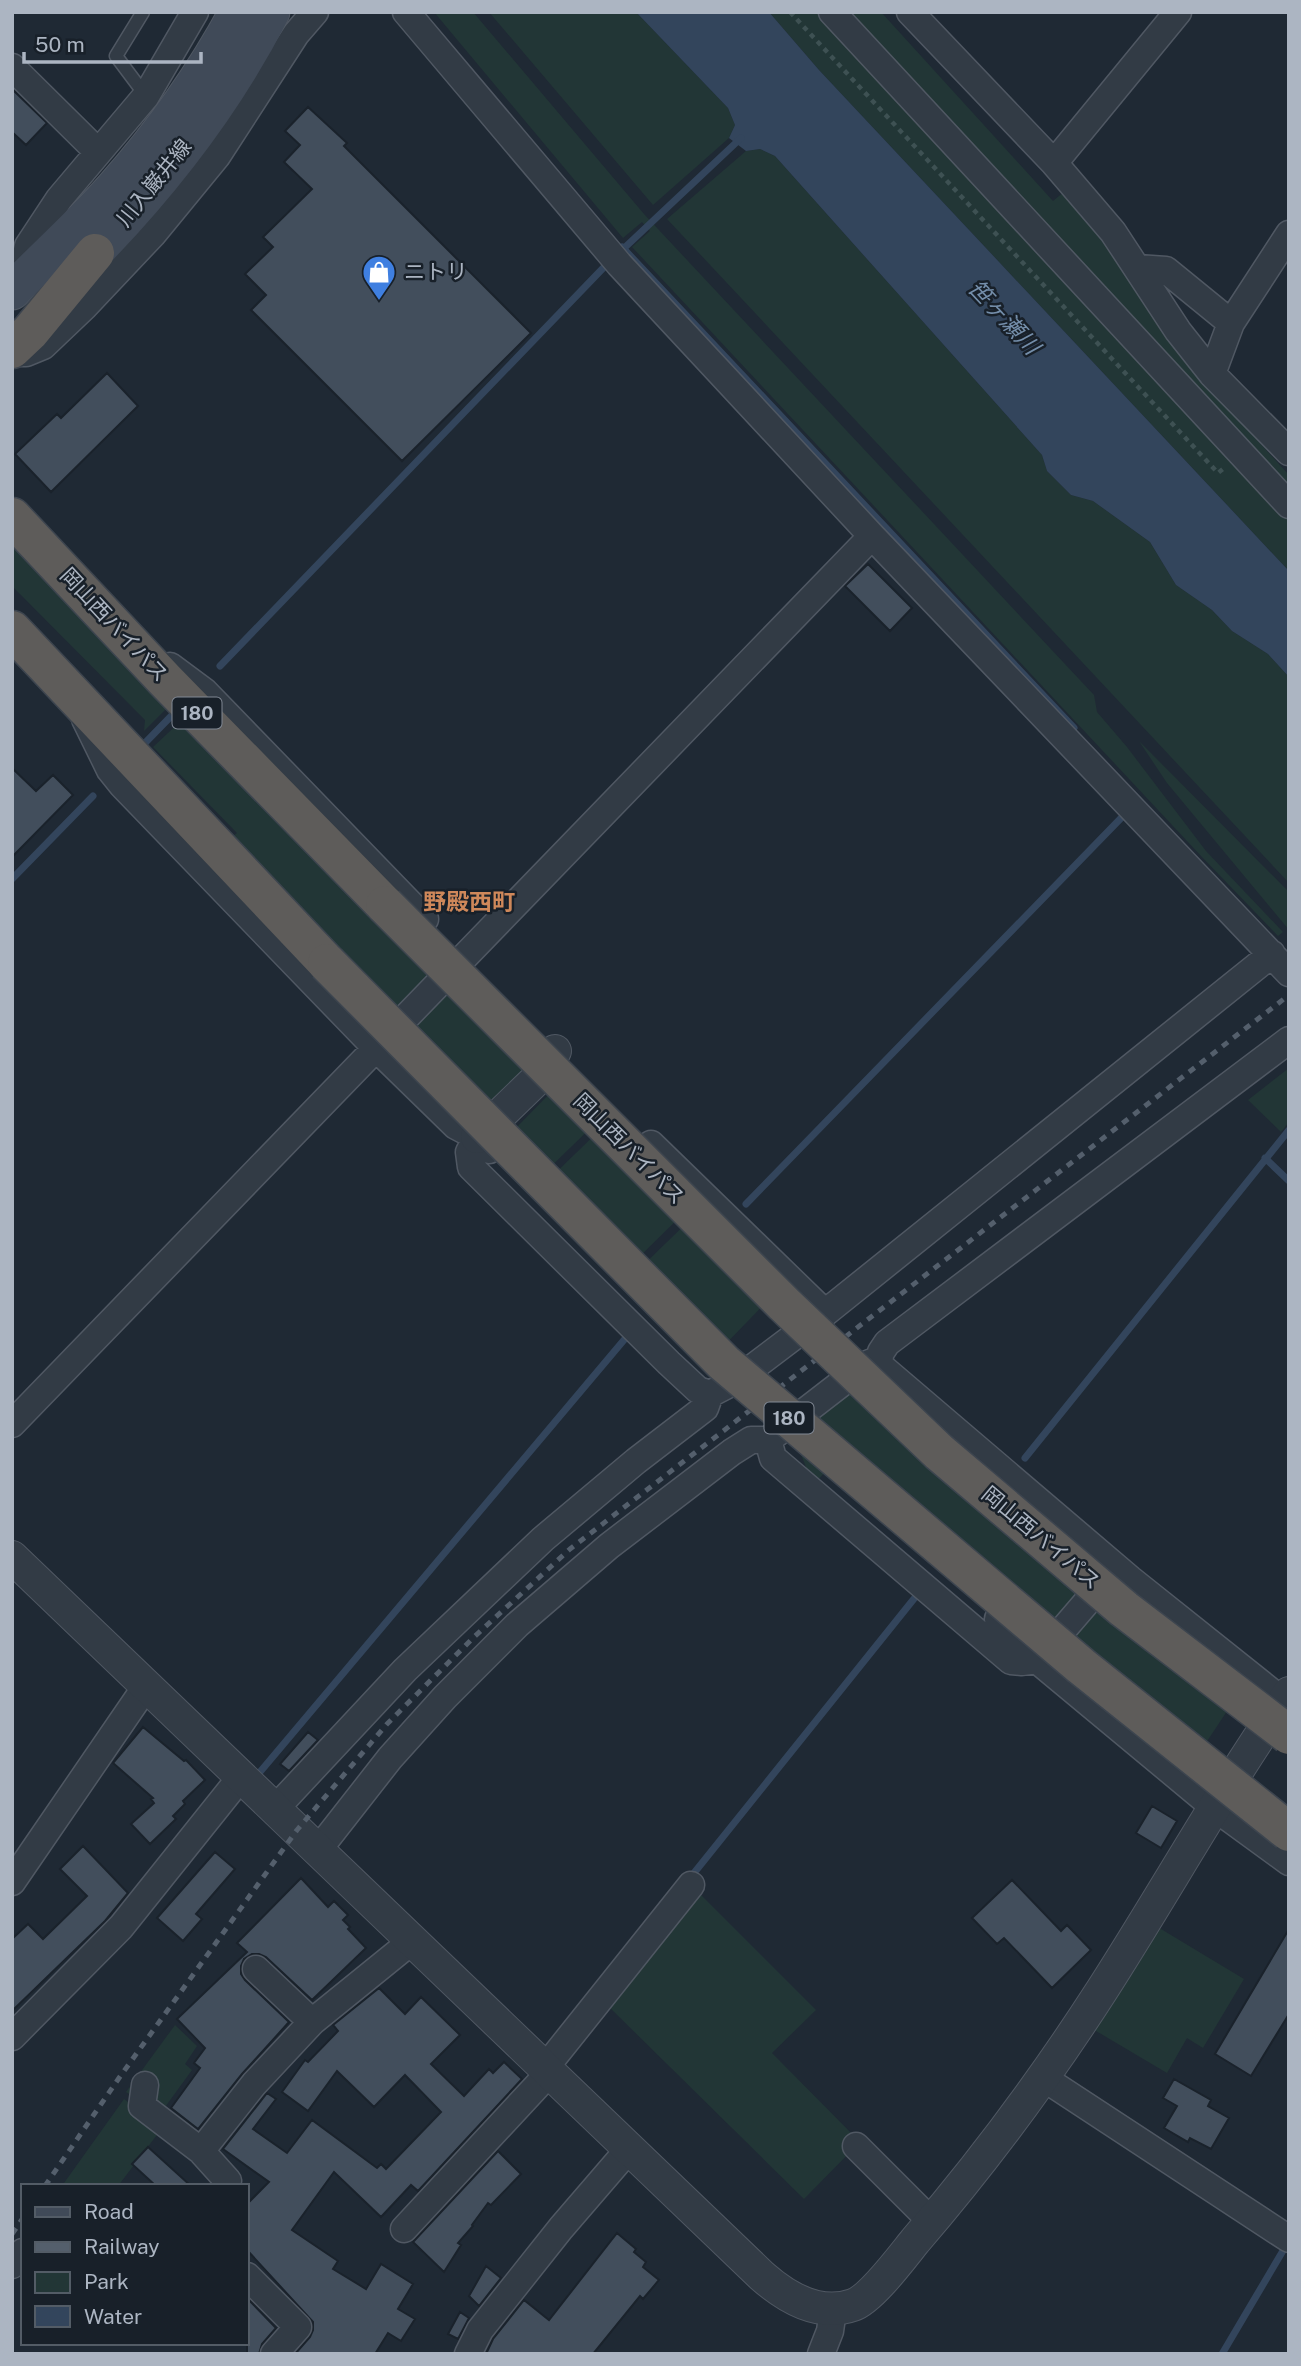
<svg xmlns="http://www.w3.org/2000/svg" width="1301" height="2366" font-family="'Public Sans','Noto Sans JP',sans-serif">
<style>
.green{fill:#223636;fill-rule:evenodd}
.water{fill:#33455c}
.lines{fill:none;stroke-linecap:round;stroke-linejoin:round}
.stream{stroke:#33455c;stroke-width:7}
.building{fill:#424e5c;stroke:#1a222b;stroke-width:2}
.service-casing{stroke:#505863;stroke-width:15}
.minor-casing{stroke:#505863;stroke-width:29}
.tertiary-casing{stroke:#505863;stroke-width:34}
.secondary-casing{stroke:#505863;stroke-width:39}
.trunk-casing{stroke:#3d454f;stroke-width:41}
.path{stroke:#3e5153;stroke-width:4.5;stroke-dasharray:5 5;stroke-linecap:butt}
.service{stroke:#323b45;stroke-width:12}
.minor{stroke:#323b45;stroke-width:26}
.tertiary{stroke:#323b45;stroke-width:32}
.secondary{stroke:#404a58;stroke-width:37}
.trunk{stroke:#5e5c5a;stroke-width:38}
.rail{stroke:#545f6c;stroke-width:5;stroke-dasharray:7 7;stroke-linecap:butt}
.trunk-bridge-casing{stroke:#3d454f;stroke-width:41;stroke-linecap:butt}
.trunk-bridge{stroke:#5e5c5a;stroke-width:38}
.labels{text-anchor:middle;stroke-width:5;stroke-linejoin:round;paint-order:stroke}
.shield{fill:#182029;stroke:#808894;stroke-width:2}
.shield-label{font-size:19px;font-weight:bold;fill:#acb5c2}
.street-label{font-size:21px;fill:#acb5c2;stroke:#182029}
.poi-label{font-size:21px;fill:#acb5c2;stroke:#182029;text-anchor:start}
.water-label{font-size:23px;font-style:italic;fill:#748eaa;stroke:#182029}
.neighbourhood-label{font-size:23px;font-weight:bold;fill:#cf885a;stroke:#182029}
</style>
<rect width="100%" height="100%" fill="#1f2934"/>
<!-- green -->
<path class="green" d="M434,12H473L644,214L1094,695L1097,712L1127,747L1206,851L1283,932L1278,936L1201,856L632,247L650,231L642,222L623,238Z
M489,12H636L728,108L735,125L729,138L653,205Z
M769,12H881L1053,201L1065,191L1106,240L1204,382L1289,475V571L819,70Z
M760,149L775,156L1042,455L1047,471L1071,495L1093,501L1150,542L1176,585L1212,610L1232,631L1268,654L1289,677V883L667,219L746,151Z
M12,535L170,705L144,731L145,720L12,586Z
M183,719L433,972L395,1010L233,836L237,833L153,747Z
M1139,741L1289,892V930L1167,783Z
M461,973L528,1063L517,1080L484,1108L392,1041Z
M562,1068L695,1196L782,1286L712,1358L632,1282L504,1154L513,1131L553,1090ZM607,1112L612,1118L539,1189L534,1183ZM697,1200L703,1207L630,1278L624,1272Z
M1289,1068V1122L1281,1132L1248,1100Z
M867,1376L1109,1569L1033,1640L830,1467L813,1485L793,1434Z
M1113,1591L1247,1681L1190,1767L1049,1661Z
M696,1890L816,2010L772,2053L860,2142L804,2199L605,2003Z
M1156,1926L1244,1979L1203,2048L1187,2038L1167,2073L1091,2028Z
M175,2025L197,2046L185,2064L192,2070L160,2114L126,2092Z
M124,2099L163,2127L118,2186H67L64,2183Z"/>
<!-- water -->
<path class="water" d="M636,12H769L819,70L1289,571V677L1268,654L1232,631L1212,610L1176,585L1150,542L1093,501L1071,495L1047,471L1042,455L775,156L760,149L746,151L729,138L735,125L728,108Z"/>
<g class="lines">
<!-- stream -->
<path class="stream" d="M622,247L1074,728
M620,252L741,138
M220,666L608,263
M143,745L179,708
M12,879L93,796
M1265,1158L1289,1181
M746,1204L1125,814
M1025,1458L1289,1130
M260,1772L629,1334
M690,1878L917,1595
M1222,2354L1284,2249"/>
</g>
<!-- building -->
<path class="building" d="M12,89L47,123L26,145L12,132Z
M308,107L347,143L344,146L531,333L402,461L251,310L266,295L245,274L273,247L263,237L312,189L284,162L300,145L285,131Z
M107,373L138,406L51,492L15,454L57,414L61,418Z
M868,564L912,608L890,631L845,586Z
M12,768L36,791L53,775L73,795L12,857Z
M143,1727L184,1761L186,1760L205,1780L183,1801L185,1804L173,1816L176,1819L150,1844L131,1824L154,1803L151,1799L153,1798L113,1763Z
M308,1732L318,1740L289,1771L280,1764Z
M1152,1806L1177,1821L1161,1848L1136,1833Z
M83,1846L128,1893L105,1921L12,2011V1939L28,1924L43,1939L87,1896L60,1869Z
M215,1852L235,1869L196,1914L202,1919L183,1941L157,1918Z
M301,1878L328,1907L334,1901L348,1915L343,1920L350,1927L348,1929L366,1948L312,2000L266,1957L259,1954H252L244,1959L241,1966V1974L245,1980L289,2022L242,2074L198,2129L171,2108L200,2068L194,2063L205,2048L177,2019L247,1952L237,1943Z
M1012,1880L1061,1931L1067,1925L1091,1950L1052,1988L1004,1938L997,1944L972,1918Z
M1289,1929V2014L1251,2076L1215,2054Z
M379,1988L405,2014L421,1997L460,2035L431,2064L464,2096L489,2069L493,2073L504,2062L522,2079L418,2191L411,2185L381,2217L334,2172L292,2230L338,2261L333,2269L366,2289L381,2264L413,2284L398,2309L415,2319L401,2341L388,2333L375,2354H295L310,2337L313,2330V2322L247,2250V2204L269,2182L223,2149L267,2093L276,2099L253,2129L287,2153L312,2120L377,2168L381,2164L386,2169L441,2112L405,2075L374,2107L337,2071L308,2111L282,2092L305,2060L308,2062L338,2031L333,2025Z
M1174,2079L1211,2100L1208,2106L1229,2118L1211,2149L1190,2138L1188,2142L1164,2128L1177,2106L1163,2098Z
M148,2147L191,2186H156L132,2164Z
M498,2151L521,2174L491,2205L488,2203L472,2225L473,2226L458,2243L461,2245L444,2272L413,2242Z
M617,2233L636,2249L634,2252L646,2262L643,2267L659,2280L643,2299L640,2296L593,2354H486L493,2339L524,2300L549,2320Z
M486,2266L501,2278L479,2306L469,2296Z
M247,2298L276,2328L262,2344L259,2354H247Z
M460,2312L469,2318L458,2339L448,2334Z"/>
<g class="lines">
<defs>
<path id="service" d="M143,12L116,56L146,96"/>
<path id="minor" d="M406,12L619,264L872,536L1289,973
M832,12L1289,505
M910,12L1054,163L1113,232L1178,331L1212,374L1289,452
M12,67L97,151
M1054,163L1178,12
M1137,268L1166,270L1231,323
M19,283L28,246L59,199L146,96L195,12
M12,353H26L43,346L84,307L153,234L217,156L296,34L315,12
M1212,374L1231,323L1289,234
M170,666L205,692L425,919
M85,719L110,770L122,785L376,1048L456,1126L477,1137L489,1150
M477,1137L469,1152L471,1167L669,1363L698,1390L710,1394L735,1381L825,1313L651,1144
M825,1313L1272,954
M878,1364L881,1352L887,1343L1289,1040
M12,1424L872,536
M768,1440L773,1458L1011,1661L1022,1662L1037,1660L1104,1582L1111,1581
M998,1619L1019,1637L1037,1660L1215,1808L1289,1862
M275,1809L405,1670L543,1539L636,1461L705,1408L710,1394
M318,1850L390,1758L445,1697L517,1625L609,1546L732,1452L751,1440H768L865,1365L872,1362L878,1364L1130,1579L1289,1706
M12,1882L147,1685
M256,1969L312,2022
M12,2037L121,1927L241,1777
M545,2068L691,1885
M1042,2077L1289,2239
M145,2085L142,2106L201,2151L228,2181L225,2186
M856,2146L932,2222
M201,2151L254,2084L312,2022L412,1941
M404,2229L550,2072
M12,2265L23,2252
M247,2276L298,2327L274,2354
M468,2354L480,2330L561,2228L629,2149
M821,2354L830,2331L833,2310"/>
<path id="tertiary" d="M477,1137L539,1077L555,1051
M12,1557L762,2276C787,2298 819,2317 853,2305C871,2299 902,2257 915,2241C983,2162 1046,2077 1102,1990C1165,1892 1222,1789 1289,1693"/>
<path id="secondary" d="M73,274C150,198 221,110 271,12
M12,291C46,256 82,224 114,188C162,134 204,75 238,12"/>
<path id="trunk" d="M12,349L30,332L95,253
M12,517L165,680L385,905
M12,630L327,963"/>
</defs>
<!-- service casing -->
<use href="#service" class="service-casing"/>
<!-- minor casing -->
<use href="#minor" class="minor-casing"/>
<!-- tertiary casing -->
<use href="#tertiary" class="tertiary-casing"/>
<!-- secondary casing -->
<use href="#secondary" class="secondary-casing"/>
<!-- trunk casing -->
<use href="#trunk" class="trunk-casing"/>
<!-- path -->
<path class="path" d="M790,12L1218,473L1224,468"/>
<!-- service -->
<use href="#service" class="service"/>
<!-- minor -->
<use href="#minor" class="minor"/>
<!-- tertiary -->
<use href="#tertiary" class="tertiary"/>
<!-- secondary -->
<use href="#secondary" class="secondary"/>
<!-- trunk -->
<use href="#trunk" class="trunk"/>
<!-- rail -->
<path class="rail" d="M45,2186L119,2078L297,1830L387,1724L474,1637L570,1549L1289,995
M12,2234L23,2218"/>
<defs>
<path id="trunk-bridge" d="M385,905L784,1304L939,1452L1124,1609L1289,1735
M327,963L724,1363L1081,1666L1289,1832"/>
</defs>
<!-- trunk-bridge casing -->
<use href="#trunk-bridge" class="trunk-bridge-casing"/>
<!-- trunk-bridge -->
<use href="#trunk-bridge" class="trunk-bridge"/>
</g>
<!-- icons -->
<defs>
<symbol id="shop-pin" viewBox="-11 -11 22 30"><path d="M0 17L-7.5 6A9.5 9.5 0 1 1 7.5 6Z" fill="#3f7fe0" stroke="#182029"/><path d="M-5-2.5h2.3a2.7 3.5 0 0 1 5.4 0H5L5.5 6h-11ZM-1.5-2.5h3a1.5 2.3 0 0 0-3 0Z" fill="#fff"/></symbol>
</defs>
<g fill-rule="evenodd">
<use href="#shop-pin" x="360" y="253" width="38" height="52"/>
</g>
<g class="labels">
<!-- shield labels -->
<g class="shield">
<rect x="172.5" y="697.5" width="49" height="31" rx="5"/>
<rect x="764.5" y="1402.5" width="49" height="31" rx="5"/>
</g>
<g class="shield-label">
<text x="197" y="720">180</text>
<text x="789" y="1425">180</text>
</g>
<!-- street labels -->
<g class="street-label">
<text transform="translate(154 183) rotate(-51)" y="7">川入巌井線</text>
<text transform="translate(114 625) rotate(47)" y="7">岡山西バイパス</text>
<text transform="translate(629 1149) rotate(45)" y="7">岡山西バイパス</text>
<text transform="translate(1041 1538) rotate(40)" y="7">岡山西バイパス</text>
</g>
<!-- poi labels -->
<g class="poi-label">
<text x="404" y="279">ニトリ</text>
</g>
<!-- water labels -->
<g class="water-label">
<text transform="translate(1004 317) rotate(47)" y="8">笹ヶ瀬川</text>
</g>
<!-- neighbourhood labels -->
<g class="neighbourhood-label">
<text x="469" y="910">野殿西町</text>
</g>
</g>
<!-- border -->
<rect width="1301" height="2366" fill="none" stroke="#acb5c2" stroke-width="28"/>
<!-- legend -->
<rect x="21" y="2184" width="228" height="161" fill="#182029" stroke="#535c66" stroke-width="2"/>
<rect x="35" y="2207" width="35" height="10" fill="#404a58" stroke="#535c66" stroke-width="2"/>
<text x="84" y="2219" font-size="21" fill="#acb5c2">Road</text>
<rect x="35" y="2242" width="35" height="10" fill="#545f6c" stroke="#535c66" stroke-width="2"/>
<text x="84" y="2254" font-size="21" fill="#acb5c2">Railway</text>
<rect x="35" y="2272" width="35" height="21" fill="#223636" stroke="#535c66" stroke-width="2"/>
<text x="84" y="2289" font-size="21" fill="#acb5c2">Park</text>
<rect x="35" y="2306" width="35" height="21" fill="#33455c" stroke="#535c66" stroke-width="2"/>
<text x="84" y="2324" font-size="21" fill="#acb5c2">Water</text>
<!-- scale -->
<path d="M24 52v10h177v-10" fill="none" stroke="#acb5c2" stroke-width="3.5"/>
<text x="35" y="52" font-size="21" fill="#acb5c2" stroke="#182029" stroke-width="5" paint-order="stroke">50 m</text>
</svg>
